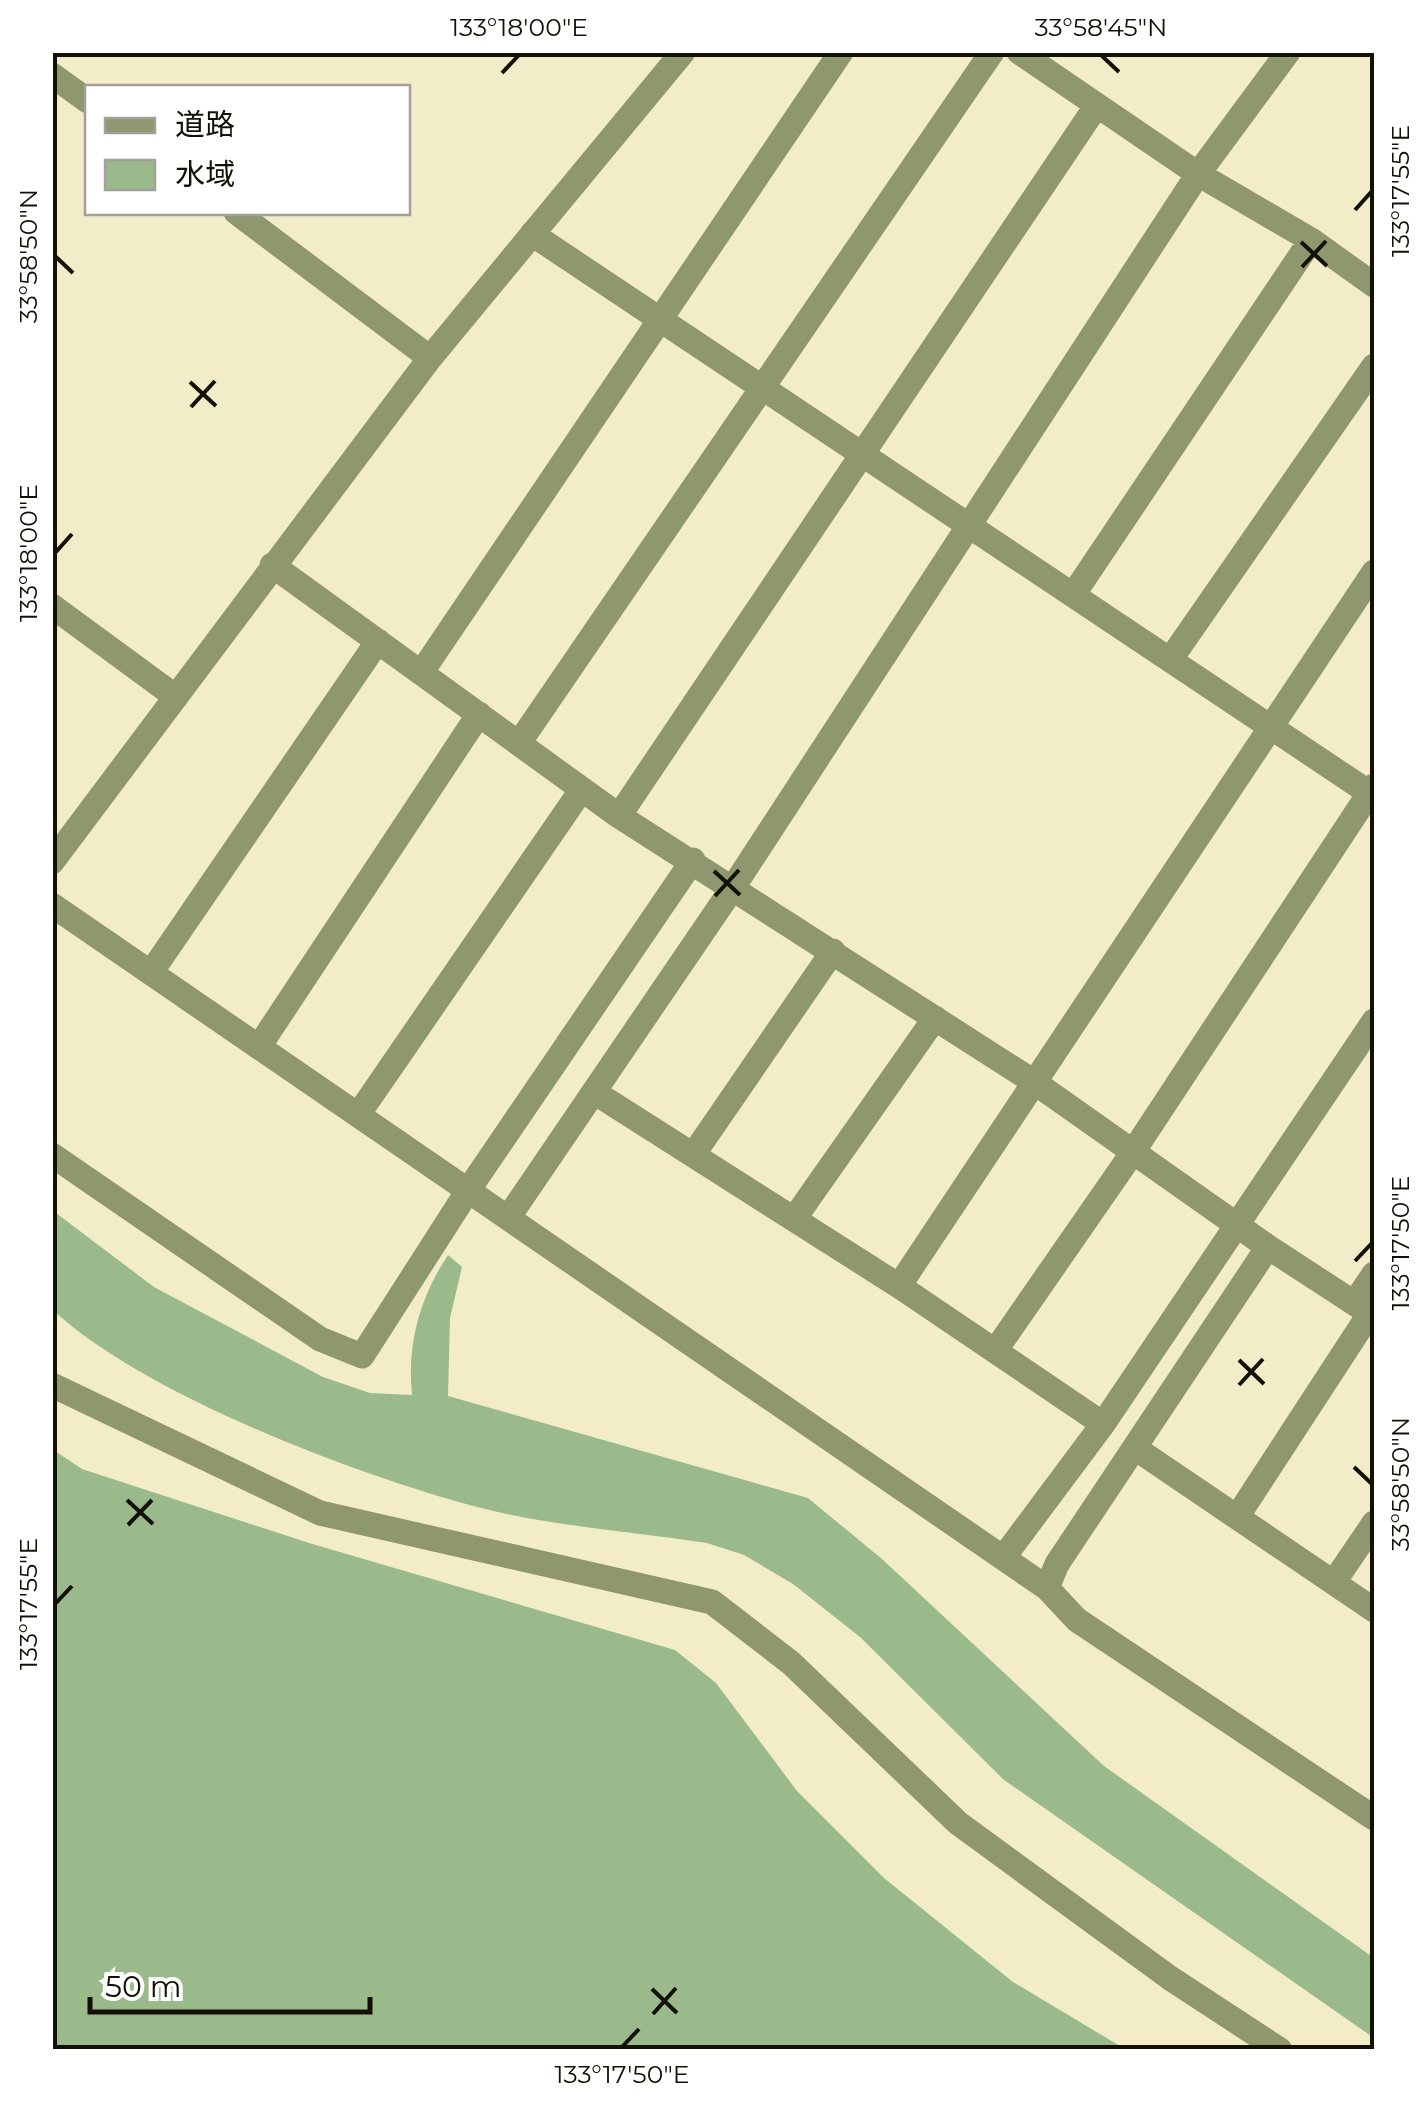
<svg xmlns="http://www.w3.org/2000/svg" width="1427" height="2102" font-family="Montserrat,'Noto Sans JP',sans-serif">
<style>
.water{fill:#9aba8c}
.lines{fill:none;stroke-linecap:round;stroke-linejoin:round}
.minor{stroke:#8e976d;stroke-width:25}
.ticks{fill:none;stroke:#131105;stroke-width:4}
.neatline{fill:none;stroke:#131105;stroke-width:4}
.ticks-label{font-size:25px;text-anchor:middle;fill:#131105}
</style>
<rect width="100%" height="100%" fill="#f3ecc8"/>
<!-- water -->
<path class="water" d="M52,1210L154,1287L323,1377L370,1393L412,1395C407,1344 419,1299 448,1255L462,1267L450,1318L448,1396L808,1498L882,1559L1104,1766L1374,1958V2038L1004,1780L860,1637L793,1584L744,1555L707,1543C630,1531 548,1526 473,1506C352,1473 143,1394 53,1310Z
M52,1449L82,1469L309,1543L675,1650L716,1683L797,1791L884,1878L1013,1982L1125,2049H53Z"/>
<g class="lines">
<!-- minor -->
<path class="minor" d="M1019,52L1198,174L1311,240L1374,285
M52,75L88,101
M236,212L430,358
M532,234L1374,796
M272,565L619,816L1034,1082L1268,1247L1374,1316
M1073,595L1311,240
M52,606L176,697
M1170,660L1374,366
M421,673L841,52
M519,743L992,52
M619,816L1097,105
M52,862L430,358L683,52
M52,905L1047,1588L1077,1620L1374,1818
M152,971L378,641
M260,1045L479,714
M594,1092L899,1286L1374,572
M360,1112L582,789
M52,1155L320,1339L362,1356L469,1189L693,860
M693,1155L833,951
M508,1218L734,886L1198,174L1288,52
M794,1219L935,1018
M899,1286L1103,1424
M1355,1302L1374,1274
M995,1351L1133,1152L1374,786
M52,1385L320,1513L712,1602L791,1663L958,1823L1170,1978L1280,2050
M1135,1448L1374,1610
M1237,1517L1370,1313
M1003,1558L1103,1424L1374,1021
M1334,1582L1374,1523
M1047,1588L1057,1564L1268,1247"/>
</g>
<!-- ticks -->
<path class="ticks" d="M1101,55L1119,72M502,73L519,55M1355,210L1372,191M1301,242L1327,266M55,256L73,273M1302,267L1326,241M190,382L216,406M191,407L215,381M55,553L72,534M714,871L740,895M715,896L739,870M1355,1261L1372,1243M1239,1360L1264,1384M1239,1385L1263,1359M1354,1467L1372,1484M127,1500L153,1524M128,1525L152,1500M55,1604L72,1586M652,1989L677,2013M653,2014L676,1988M622,2047L639,2029"/>
<!-- border -->
<rect width="1427" height="2102" fill="none" stroke="#ffffff" stroke-width="110"/>
<!-- legend -->
<rect x="85" y="85" width="325" height="130" fill="#ffffff" stroke="#a1a09b" stroke-width="2.5"/>
<rect x="105" y="118" width="50" height="15" fill="#8e976d" stroke="#a1a09b" stroke-width="2.5"/>
<text x="175" y="135" font-size="30" fill="#131105">道路</text>
<rect x="105" y="160" width="50" height="30" fill="#9aba8c" stroke="#a1a09b" stroke-width="2.5"/>
<text x="175" y="185" font-size="30" fill="#131105">水域</text>
<!-- scale -->
<path d="M90 1997v15h280v-15" fill="none" stroke="#131105" stroke-width="5"/>
<text x="105" y="1997" font-size="30" fill="#131105" stroke="#ffffff" stroke-width="8" paint-order="stroke">50 m</text>
<rect x="55" y="55" width="1317" height="1992" class="neatline"/>
<g class="ticks-label">
<text x="519" y="36">133°18'00"E</text>
<text x="1101" y="36">33°58'45"N</text>
<text transform="translate(1400 191) rotate(-90)" y="9">133°17'55"E</text>
<text transform="translate(28 256) rotate(-90)" y="9">33°58'50"N</text>
<text transform="translate(28 553) rotate(-90)" y="9">133°18'00"E</text>
<text transform="translate(1400 1243) rotate(-90)" y="9">133°17'50"E</text>
<text transform="translate(1400 1484) rotate(-90)" y="9">33°58'50"N</text>
<text transform="translate(28 1604) rotate(-90)" y="9">133°17'55"E</text>
<text x="622" y="2083">133°17'50"E</text>
</g>
</svg>
